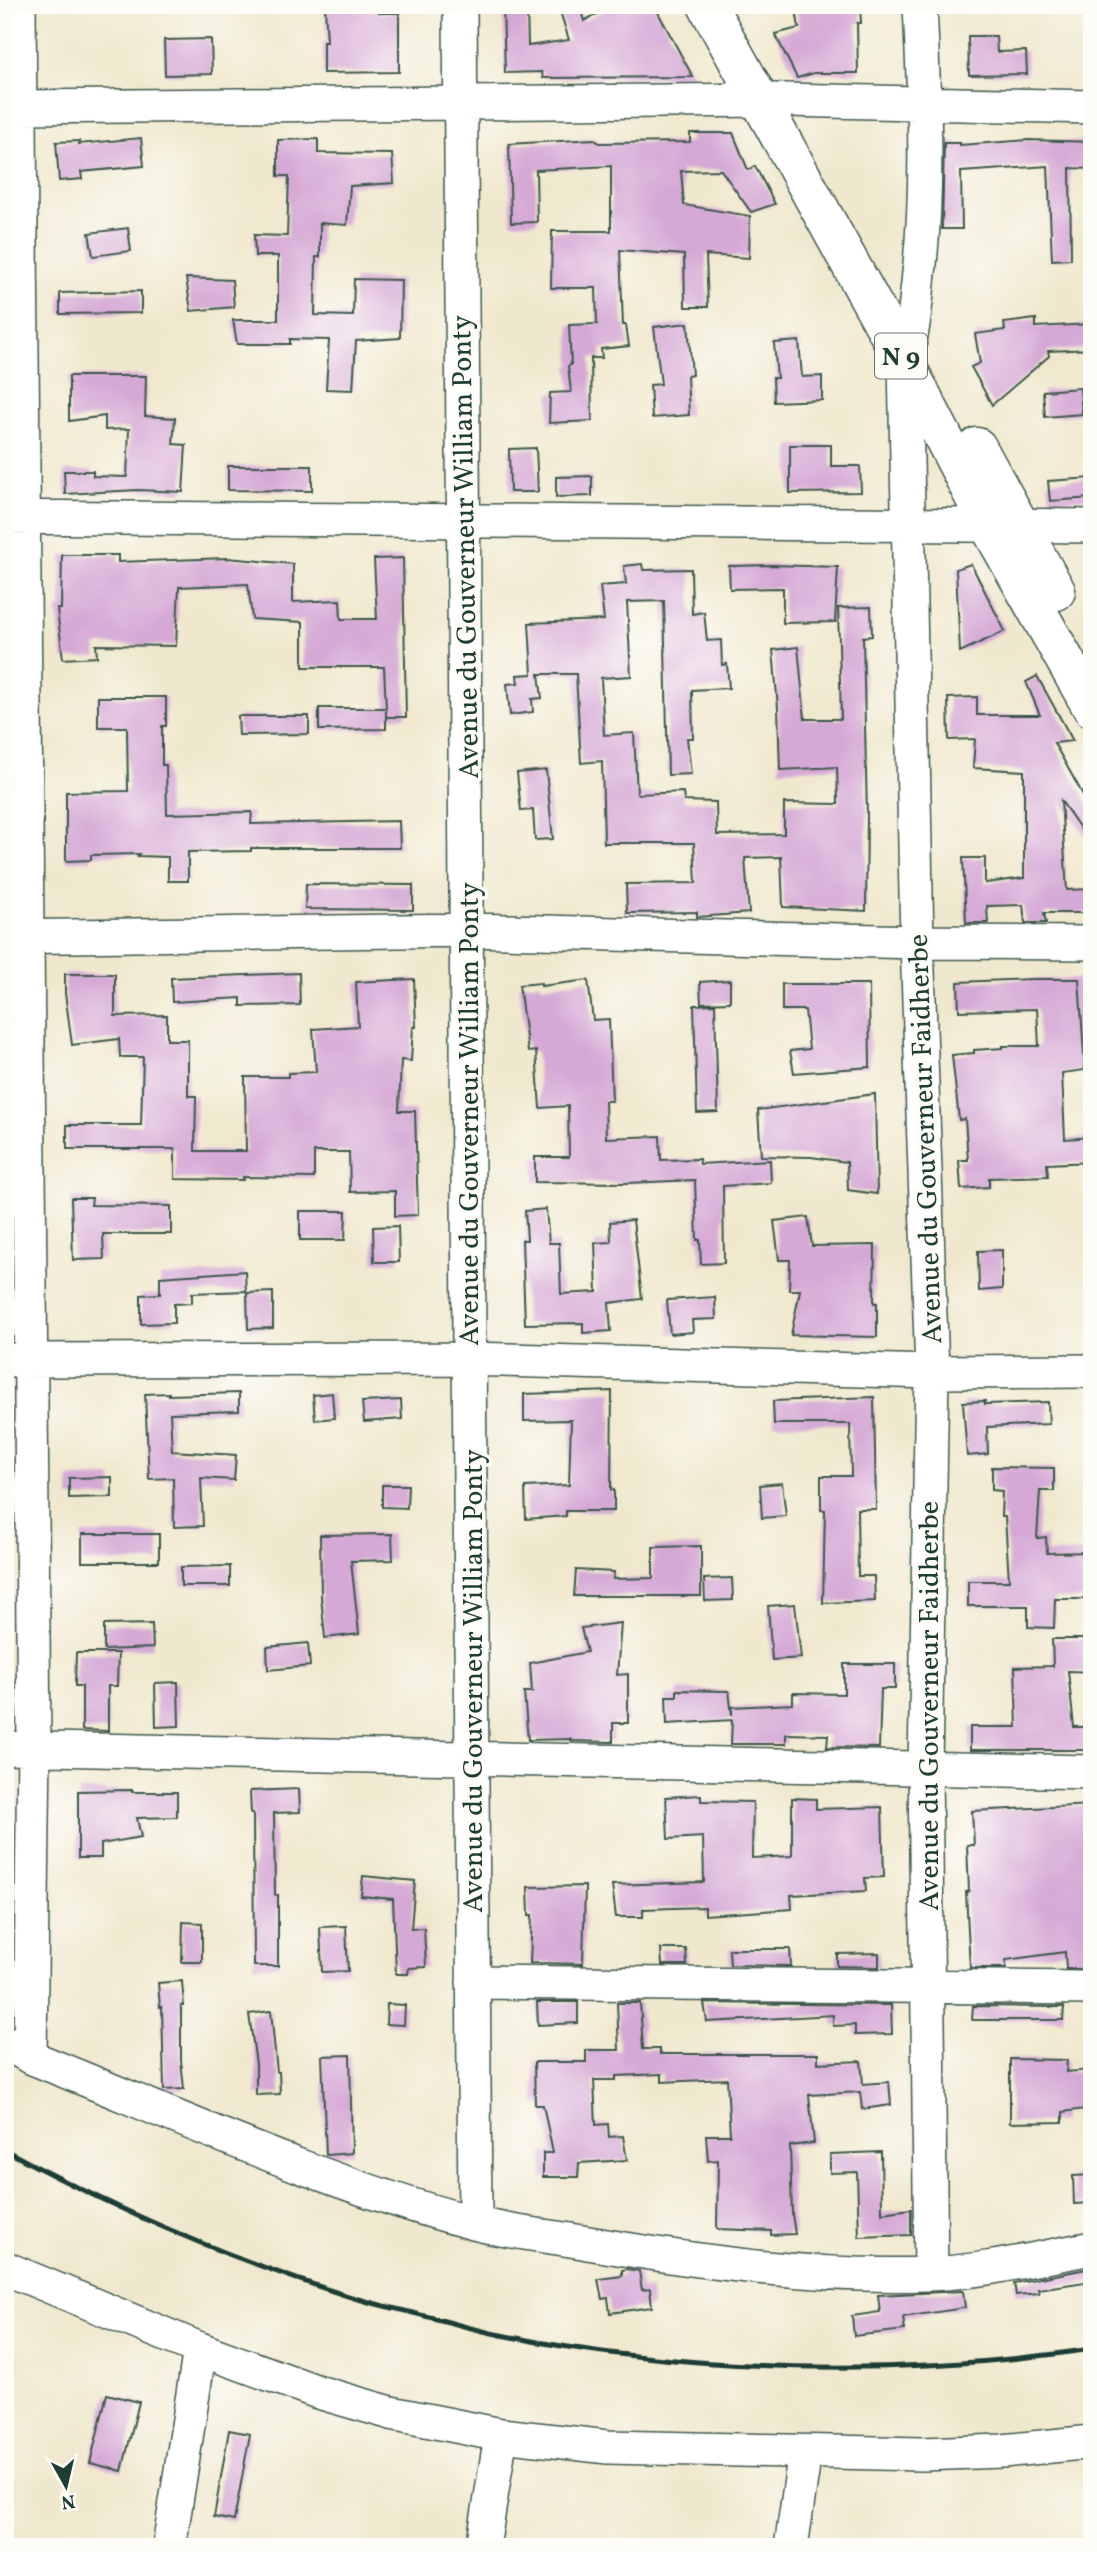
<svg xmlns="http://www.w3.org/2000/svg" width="1097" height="2552" font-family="Vollkorn,serif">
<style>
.building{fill:#d5a9d5}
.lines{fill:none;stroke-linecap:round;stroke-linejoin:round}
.minor-casing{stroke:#3e574b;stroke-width:36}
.major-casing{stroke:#3e574b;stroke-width:41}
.minor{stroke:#fff;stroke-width:33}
.major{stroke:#fff;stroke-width:38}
.rail{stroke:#1f3d34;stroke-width:5}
.labels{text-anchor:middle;stroke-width:7;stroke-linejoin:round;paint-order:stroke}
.shield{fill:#fdfcf7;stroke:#62766e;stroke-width:2}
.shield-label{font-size:26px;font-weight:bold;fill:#1f3d34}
.street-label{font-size:28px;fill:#1f3d34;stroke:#fdfcf7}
</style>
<rect width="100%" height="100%" fill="#fdfcf7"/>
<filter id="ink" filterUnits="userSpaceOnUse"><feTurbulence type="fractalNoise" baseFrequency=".0143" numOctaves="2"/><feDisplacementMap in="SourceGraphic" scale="14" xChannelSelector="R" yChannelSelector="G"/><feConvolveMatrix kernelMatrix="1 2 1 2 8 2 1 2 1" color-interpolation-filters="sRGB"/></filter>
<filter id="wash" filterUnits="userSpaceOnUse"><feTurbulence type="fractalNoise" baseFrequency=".00686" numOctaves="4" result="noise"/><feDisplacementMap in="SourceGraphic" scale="28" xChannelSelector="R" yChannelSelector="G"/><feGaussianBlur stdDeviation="1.57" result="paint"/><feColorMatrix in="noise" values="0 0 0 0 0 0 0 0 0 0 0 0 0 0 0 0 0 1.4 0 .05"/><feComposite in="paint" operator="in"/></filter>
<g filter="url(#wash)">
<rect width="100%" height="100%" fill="#f0e8ce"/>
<g id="blocks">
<!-- building -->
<path class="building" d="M325,5H379V13H399V72L323,73V42H327Z
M503,5H527L528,46L569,40L558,5H579L584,21L613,5H654L693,77L543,78L542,72L505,73Z
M825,5H860L861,23H857L858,73H814L797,78L775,34L799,28L796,10Z
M968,36H996L997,52L1026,51L1027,74L969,75Z
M211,39L212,74L165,75L164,40Z
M690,133H733L748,170L755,166L775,204L751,212L721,170L681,171L684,205L750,216L749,258L706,255L708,307H685L684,255L620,250L623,325H626L629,346L601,349L602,358H591L592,421L549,423L550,393L571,392L568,366L571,365L569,325L597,324L596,288H551L552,231H611V166L536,170L537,222L511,223L509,144L594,139L599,143L690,142Z
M141,138L144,166L81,172L82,179L59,181L56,142L79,141V144Z
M318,139V153L392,154L394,183L350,186L347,225L320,223V257H316L315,315L353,316L354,279L401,280L400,338L356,341L353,390L326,389L329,340L290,339V344H237L233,320H278V256H255L254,235L287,236L289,176H278V140Z
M1029,140L1092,142V169L1070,168L1071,259L1052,260L1048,166L961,172L962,229H942L944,143H960V145Z
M128,228L131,251L93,256L89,233Z
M186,278L232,280L234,307L191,311Z
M141,291V313L60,314V293Z
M1036,319V327L1092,324V349L1048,351L1049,356L992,405L971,367L980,363L975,334L1005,330L1004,323Z
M688,323L692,375L687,376L689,415L652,418L650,385L661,384L654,327Z
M799,341L802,377L822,376V400L774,402L773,378H777L774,343Z
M69,376H146L145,416L175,418L173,444L186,445L183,492L138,490L65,494L64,471H93V476L127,477L129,429L105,430V416L69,421Z
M1080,388L1082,414L1045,417L1043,391Z
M790,445H831V466H860L861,492L790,493Z
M536,448L538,492H510L509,449Z
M228,466H312V491L228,490Z
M592,476V496L556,497V477Z
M1092,478V498L1050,501L1048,481Z
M62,555H118V562L227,558L293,564V602L340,600L341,619H377L374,559L403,558L406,717H386V710V729L319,730V708H386L384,667H303V622L252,619L248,584L179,587L176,646L96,645L97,657L63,659L57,609H61Z
M642,564L643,570L691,569L692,614L704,612L707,641L721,640L722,665L727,664L729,688L692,690L693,738H687L691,774L668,775L664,601L627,602L631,676L601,678L604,735L634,733L637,794L683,792L684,801L716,802L717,835L784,834V803L838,804L837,767L780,770L778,708L773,650L798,647L805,719H841L838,608L871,607L872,636L863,637L867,815L866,911L783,907L781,857L745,858L749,913L697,917V912L627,913L626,884L696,883L694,843H604L602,761L581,763L576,674H539L542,698L532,699L533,712L510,715L507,684L518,683L517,675L532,674L529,623L604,620L600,586L626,584L624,566Z
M971,564L1005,631L960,652L956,569Z
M772,565L838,567L835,622L783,623V588L730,589L729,566Z
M1037,676L1073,741L1054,743L1092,811V845L1061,801L1067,890L1092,889V913H1044L1046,923H1025L1023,905L987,906L988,923H966L963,858H985V883L1024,878V771L973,768L975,739L949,740L948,698L977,697V715H1040L1026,682Z
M98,697H166V726H162V765H166L167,814L252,812L251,824L399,821L400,848H251V851L188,852V881H168V857L138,856L139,854L91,855V860L66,861V792L128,791L127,727H98Z
M238,716H309V734L239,735Z
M546,770L553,839L535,840L533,810L521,811L517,773Z
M306,884L413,885V910L305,909Z
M299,973L300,1005L241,1006V998L172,1002L171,978Z
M65,974H115V1016L167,1015V1040H188V1096H196L195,1151H246L245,1077H288V1073L316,1072L313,1029L358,1026L356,982L414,979L416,1027H413L411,1061L401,1060L399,1111H415L418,1215L395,1216V1191L350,1192L349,1152H314V1178L243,1177V1180L175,1179V1149H67V1125H141L143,1057H120L119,1039L72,1045L65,993Z
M1033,979H1079L1085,1070L1062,1073L1065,1139L1092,1137V1162L1047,1164L1048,1176L989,1178V1187L961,1189L959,1160H968L965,1119L959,1120L952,1055L974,1053V1050L1003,1048V1046H1039L1037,1009L959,1011L958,982Z
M588,980L593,1020L609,1019L612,1101H605L606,1138L660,1136L661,1160L699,1159L700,1164L770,1160L771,1183L723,1186L724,1263L701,1264L700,1240H697L695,1180L627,1183L535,1182V1157H569L568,1106L540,1108L536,1051L528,1052L519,985L541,983V986Z
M730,980V1002L701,1003L700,982Z
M782,984H869L870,1067L794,1073L790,1051L809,1049L805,1010H782Z
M715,1004L718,1112L697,1113L694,1005Z
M875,1094L877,1194L848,1190L847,1162L811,1157L761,1156L758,1110Z
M71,1198H92L91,1205L171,1206V1234H103L104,1259L73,1260Z
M546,1209L549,1243H559L561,1294L597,1292L595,1243L611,1242L610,1222L633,1220L642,1299L609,1303L611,1331L583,1333V1323L525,1324L522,1240H527L525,1211Z
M300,1211H346L345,1240H300Z
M808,1217L812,1246L875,1245L874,1303H877V1337L791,1335L800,1290H789L790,1260H779L774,1221Z
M398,1226L399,1262H374L373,1227Z
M1002,1250V1289L979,1291L978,1251Z
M245,1271L246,1291L192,1293V1303L174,1304V1323L141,1324V1295L160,1294V1277Z
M273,1292V1328L248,1329L247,1293Z
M715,1297L716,1319L692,1320L693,1332L670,1334L667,1300Z
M612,1391L611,1490H614V1511H566V1516L526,1519L525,1487L569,1485L571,1420L524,1421V1394Z
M169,1393V1395L239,1393V1411L170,1413L172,1451L236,1455L234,1480L201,1478L203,1526L174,1527L173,1478L149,1479L145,1394Z
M332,1393L334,1418L315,1420L313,1395Z
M874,1397L876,1509H857L858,1576H874L875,1601L823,1603L825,1510H821V1476H851L850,1424H774L773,1401Z
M401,1400L402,1419L364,1422L362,1402Z
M985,1401V1404L1048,1402L1049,1424L987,1427L988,1454L967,1456L963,1402Z
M992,1467L1054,1468V1491H1040L1037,1538L1046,1537L1047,1553L1092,1552V1599H1055L1054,1628L1028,1627V1606H968V1581H1009L1005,1517H1001L1002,1491L992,1490Z
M112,1477V1497L69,1498V1478Z
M782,1483L786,1516L762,1518L760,1485Z
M382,1485H408L407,1508L382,1507Z
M82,1534H159V1562H82Z
M392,1534L393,1560L351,1561L359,1634L325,1638L321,1596L320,1535Z
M701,1546V1596H574L576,1570L614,1572L613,1579L653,1578V1547Z
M230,1566V1586H181V1567Z
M732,1578L733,1600L705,1601L704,1579Z
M795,1604L801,1658L772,1660L768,1606Z
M621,1623L617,1675L628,1674V1723H613V1742L571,1741V1739L528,1740L524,1692H532L530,1663L587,1652L581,1628Z
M152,1624L153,1648L104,1650V1625Z
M1052,1639H1092V1672L1068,1671L1074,1727H1092V1750H970V1727H1017L1015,1667L1053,1666Z
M308,1643L310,1666L268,1670L267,1647Z
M76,1653H118L117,1686H108V1731L82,1730V1686H75Z
M844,1664H895V1689H881L879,1748L827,1747L828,1735L786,1734V1744H731L732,1720L667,1724L666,1696H677V1690L729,1691L732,1715V1707L793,1704V1693L844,1694Z
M178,1682L179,1726L156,1727L155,1683Z
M299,1789L300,1812L274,1813L275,1895H278V1966H254L253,1813H251L250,1791Z
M132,1790V1792H177V1817L137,1818L141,1837L101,1844V1858H78V1791Z
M701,1795V1801L753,1802L752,1858L792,1856V1798L816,1799V1809L882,1807L884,1877L865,1878L866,1891L791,1895L792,1909L705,1915V1907L643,1909V1917H616L612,1885L704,1882L703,1837L668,1839L666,1797Z
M1092,1805V1922H1087L1092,1969H1066L1065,1952L1006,1960V1968H970L966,1892L969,1891L967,1845H974L972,1811Z
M363,1876L415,1881L411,1929L424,1928L426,1967L409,1968L408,1974H396L393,1899L361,1896Z
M585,1886L583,1964L530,1963L532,1915H529L528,1887Z
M183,1922L202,1923V1962H182Z
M346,1926L348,1971L322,1972L320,1927Z
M661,1949H686L687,1965H662Z
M729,1949H790L791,1966L730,1965Z
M879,1953V1967L837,1966V1954Z
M182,1981L184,2006H181V2060L184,2089L164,2090L162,2007H160L158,1983Z
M537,2002H578V2023L538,2025Z
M617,2003H640L643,2049H660V2054H818V2063L861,2061L863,2084L889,2082L891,2105L862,2109L860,2092L809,2095L814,2143L790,2146L792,2214L795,2234L771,2235V2231L717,2229L718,2160L708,2161L706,2135H730L727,2079L662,2082V2074L616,2076V2080H594L596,2125L608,2124L609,2137L623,2136L627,2160L579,2163L578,2177H543V2153H553L543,2105H535L534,2062H586V2050H619Z
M704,2003L891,2005L892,2034L855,2035V2025L833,2026V2015L707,2022Z
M387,2004L405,2005L404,2025L386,2024Z
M973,2006L1064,2007L1063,2020H972Z
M271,2011L277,2072H279L280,2094L256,2095V2064L249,2014Z
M350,2055L352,2153L326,2155L322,2056Z
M1010,2059L1067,2060L1066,2072L1092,2070V2108L1063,2112V2122L1010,2123Z
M881,2152L882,2213L911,2209V2235L859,2237L857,2172L830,2173V2154Z
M1092,2175V2203L1074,2204L1073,2176Z
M1092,2268V2281L1038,2289L1039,2293L1016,2295L1014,2283Z
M628,2269L639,2271L642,2290L650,2289L652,2307L610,2313L608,2298L602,2299L598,2279L622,2276V2270Z
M963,2291L965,2308L903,2317L905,2330L854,2336L852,2316L880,2312L878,2295Z
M107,2394L139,2402L122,2471L90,2463Z
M229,2430L250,2434L234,2521L214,2517Z"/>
</g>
</g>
<g filter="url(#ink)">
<use href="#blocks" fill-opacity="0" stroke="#3e574b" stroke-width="2"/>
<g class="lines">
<defs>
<path id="minor" d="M19,5L34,1747L30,2057
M460,5L475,2223
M920,5C924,95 929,184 919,273C916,304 913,333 905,363L917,942L932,1372L925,1768L931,2274
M20,107L785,100L1092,107
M5,517L1092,526
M5,937L467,930L917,942L1092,943
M5,1360L469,1359L932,1372L1092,1371
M5,1748L1092,1772
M473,1982L1092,1988
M5,2042L30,2057C175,2115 323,2183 474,2223C511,2233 551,2236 588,2243C701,2262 814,2278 928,2274C983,2272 1038,2258 1092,2248
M5,2268L200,2349L318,2392L391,2413L501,2435L608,2447L922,2454L1002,2451L1092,2442
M169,2547L200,2349
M483,2547L501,2435
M791,2547L805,2452"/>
<path id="major" d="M707,5L905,363L988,524L1092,708
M977,447L1056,591"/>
</defs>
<!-- minor casing -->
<use href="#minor" class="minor-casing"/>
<!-- major casing -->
<use href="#major" class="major-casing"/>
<!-- minor -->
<use href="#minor" class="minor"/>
<!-- major -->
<use href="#major" class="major"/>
<!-- rail -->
<path class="rail" d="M5,2150C114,2209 230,2259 348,2296C373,2304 399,2309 425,2316C450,2322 475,2330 501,2335C688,2373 903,2377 1092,2349"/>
</g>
</g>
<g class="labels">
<!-- shield labels -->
<rect class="shield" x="875" y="333.5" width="52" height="45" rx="5"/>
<g class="shield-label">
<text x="901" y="365">N 9</text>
</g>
<!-- street labels -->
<g class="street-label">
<text transform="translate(464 547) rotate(-91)" y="10">Avenue du Gouverneur William Ponty</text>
<text transform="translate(468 1114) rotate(-90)" y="10">Avenue du Gouverneur William Ponty</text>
<text transform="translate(924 1139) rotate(-92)" y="10">Avenue du Gouverneur Faidherbe</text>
<text transform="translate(472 1681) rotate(-90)" y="10">Avenue du Gouverneur William Ponty</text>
<text transform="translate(928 1706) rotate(-90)" y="10">Avenue du Gouverneur Faidherbe</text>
</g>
</g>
<!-- margin -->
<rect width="1097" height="2552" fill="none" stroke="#fdfcf7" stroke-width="28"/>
<!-- north arrow -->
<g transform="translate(66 2486) rotate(172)" stroke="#fdfcf7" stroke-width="5" paint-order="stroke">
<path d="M0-5L12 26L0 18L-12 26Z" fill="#1f3d34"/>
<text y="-10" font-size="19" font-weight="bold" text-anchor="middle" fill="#1f3d34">N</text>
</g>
</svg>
